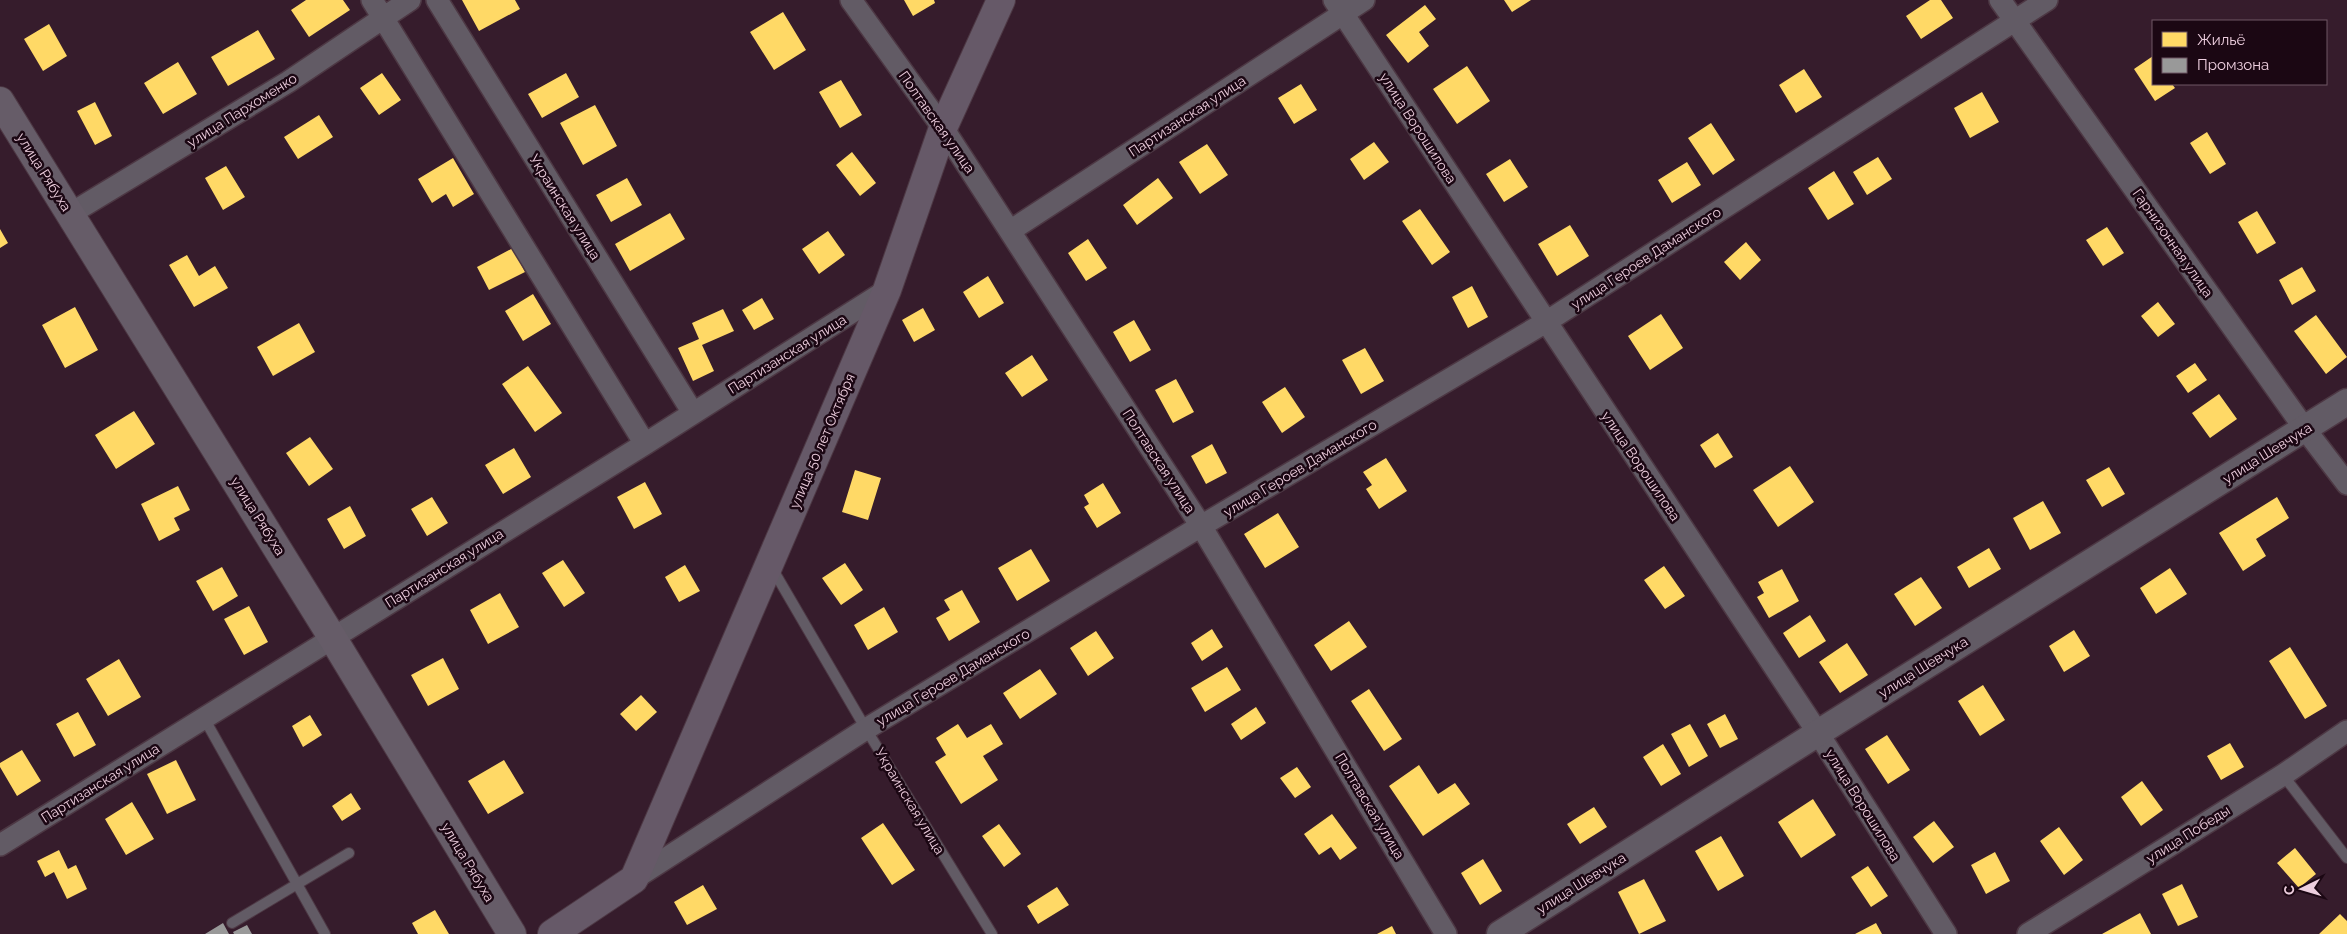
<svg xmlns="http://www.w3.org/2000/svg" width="2347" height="934" font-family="Raleway,sans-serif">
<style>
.homes{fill:#ffd966}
.industry{fill:#999}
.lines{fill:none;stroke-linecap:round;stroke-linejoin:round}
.service-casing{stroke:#4d3844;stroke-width:12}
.minor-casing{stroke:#4d3844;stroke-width:24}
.tertiary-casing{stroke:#4d3844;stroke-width:29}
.secondary-casing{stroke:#4d3844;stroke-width:30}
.primary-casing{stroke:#4d3844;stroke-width:30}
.service{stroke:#625b65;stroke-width:10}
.minor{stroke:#625b65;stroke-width:21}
.tertiary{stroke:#625b65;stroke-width:26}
.secondary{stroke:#665c68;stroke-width:28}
.primary{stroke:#665968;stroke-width:28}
.labels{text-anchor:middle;stroke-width:5;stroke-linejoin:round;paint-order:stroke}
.street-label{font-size:14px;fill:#edcede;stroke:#1b0713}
</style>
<rect width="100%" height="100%" fill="#361c2c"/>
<!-- homes -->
<path class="homes" d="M306,0H343L350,10L309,37L291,10Z
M462,0H515L520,9L479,31Z
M904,0H934L935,3L913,16Z
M1504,0H1531L1512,12Z
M1930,0H1941L1953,18L1921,39L1906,16Z
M1425,5L1436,19L1419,32L1429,46L1408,63L1386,35Z
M783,12L806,50L774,70L750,32Z
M49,24L67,56L43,71L24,39Z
M258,30L275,59L228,86L211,57Z
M2153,56V84H2172L2175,88L2155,101L2134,69Z
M178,62L197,94L163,114L144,83Z
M1467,66L1490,101L1457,124L1433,89Z
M1804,69L1822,97L1796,113L1779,85Z
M382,73L401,100L379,115L360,88Z
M566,73L579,97L542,118L528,94Z
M841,80L862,115L840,128L819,92Z
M1301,84L1317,110L1294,124L1278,98Z
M1982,92L1999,122L1970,138L1954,108Z
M95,102L112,136L95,145L77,111Z
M595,105L617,146L583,165L560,123Z
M319,115L333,137L298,159L284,137Z
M1711,123L1735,160L1713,175L1688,138Z
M2207,132L2226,164L2210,174L2190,143Z
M1374,142L1389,162L1364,180L1350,159Z
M1207,144L1228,175L1200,194L1179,162Z
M852,152L876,183L860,196L836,165Z
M1878,157L1892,179L1867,195L1853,172Z
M453,158L474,194L453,207L446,194L432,203L418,179Z
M1510,159L1528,187L1504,202L1486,174Z
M1687,162L1701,185L1672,203L1658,180Z
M226,166L245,197L223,210L205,178Z
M1834,171L1854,204L1828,220L1808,188Z
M627,178L642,205L611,222L596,195Z
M1158,178L1173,198L1137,225L1123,205Z
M1420,209L1450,252L1432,265L1402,221Z
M2257,211L2276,243L2257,254L2238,222Z
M670,213L685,239L630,271L615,244Z
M1570,225L1589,256L1557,276L1538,244Z
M2107,227L2124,253L2103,266L2086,240Z
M0,229L8,243L0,248Z
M828,231L845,255L819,274L802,249Z
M1088,239L1107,268L1086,281L1068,253Z
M1746,242L1761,260L1740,280L1724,262Z
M513,248L525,272L489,290L477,267Z
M187,255L199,276L215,266L228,288L194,307L169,265Z
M2302,267L2316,291L2292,305L2279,280Z
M988,276L1004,303L979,318L963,292Z
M1472,286L1488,317L1468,328L1452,297Z
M533,294L551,324L523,341L505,311Z
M762,298L774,319L754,330L742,310Z
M2158,302L2175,324L2158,337L2141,316Z
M75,307L98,350L65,368L42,325Z
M923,308L935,330L914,342L902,320Z
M723,309L734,331L702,345L714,371L693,381L678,348L699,339L692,323Z
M1661,314L1683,348L1650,370L1628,336Z
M2316,315L2347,357L2326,374L2294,331Z
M1134,320L1151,350L1130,362L1113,332Z
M299,323L315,352L273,376L257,347Z
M1365,348L1384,381L1361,394L1342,360Z
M1032,355L1048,380L1022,397L1005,373Z
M2195,363L2207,380L2188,393L2176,376Z
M528,366L562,413L535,432L502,384Z
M1176,379L1194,412L1173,423L1155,390Z
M1285,387L1305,417L1282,433L1262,402Z
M2219,394L2237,419L2210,438L2192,413Z
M134,411L155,444L116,469L95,435Z
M1718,433L1733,457L1715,468L1700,445Z
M310,437L333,469L309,486L286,453Z
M1212,444L1227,473L1206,484L1191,456Z
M514,448L531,477L503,494L485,465Z
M1386,458L1407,491L1379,509L1366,489L1372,485L1363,472Z
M1790,466L1814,502L1778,527L1753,490Z
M2109,467L2125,494L2102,507L2086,480Z
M855,470L881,478L868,520L842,512Z
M645,482L662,514L634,529L617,497Z
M1103,483L1121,513L1097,528L1084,507L1089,504L1084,495Z
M178,486L190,510L174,518L180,530L159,541L141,504Z
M432,497L448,523L427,536L411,509Z
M2277,497L2289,518L2256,539L2266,556L2243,571L2219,533Z
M2043,501L2061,533L2030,550L2013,518Z
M350,506L366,536L344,549L327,519Z
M1278,513L1299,547L1265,568L1244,534Z
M1989,548L2001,569L1969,588L1957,567Z
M1031,549L1050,581L1017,601L998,568Z
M563,560L585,593L564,607L542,573Z
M845,563L863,590L841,605L822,578Z
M685,565L700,591L679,602L665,577Z
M1664,566L1685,596L1665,609L1644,580Z
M222,567L238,596L213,611L196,581Z
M2170,568L2187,594L2156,614L2140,588Z
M1782,569L1799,601L1769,618L1757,597L1764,593L1758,582Z
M1921,577L1942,608L1915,626L1894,594Z
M962,590L980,622L949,641L936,618L950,610L944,600Z
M500,593L519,627L488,644L470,610Z
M249,606L268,642L244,655L224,619Z
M884,607L898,632L868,650L854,625Z
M1810,615L1826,641L1799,658L1783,633Z
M1349,621L1367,647L1331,671L1314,645Z
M1212,629L1223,647L1202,661L1191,643Z
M2074,630L2090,656L2064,672L2049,646Z
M1096,631L1114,658L1088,676L1070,648Z
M1847,643L1868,675L1840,693L1819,662Z
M2290,647L2327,706L2305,719L2269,661Z
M443,658L459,689L428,706L411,675Z
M119,659L141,697L108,716L86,679Z
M1227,667L1241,690L1205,712L1191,688Z
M1040,669L1057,694L1020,719L1003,693Z
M1983,685L2005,720L1980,736L1958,701Z
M1369,689L1402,739L1384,751L1351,701Z
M641,695L657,712L636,731L620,714Z
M1256,707L1266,723L1241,740L1231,724Z
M78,712L96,745L74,757L56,724Z
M1725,714L1738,739L1720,748L1707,724Z
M310,715L322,735L303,747L292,726Z
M958,724L967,738L991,724L1003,744L983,756L998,780L961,804L935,762L946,755L936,738Z
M1690,724L1708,756L1689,767L1671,734Z
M1887,735L1910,770L1888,784L1865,749Z
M2230,743L2244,767L2221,780L2207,756Z
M1663,744L1681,774L1661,786L1643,757Z
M22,750L41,781L17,796L0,767V763Z
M176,760L196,800L167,814L147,774Z
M504,760L524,793L488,814L468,781Z
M1419,765L1438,794L1455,783L1470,804L1423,836L1389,786Z
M1297,767L1311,787L1295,798L1280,778Z
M2142,781L2163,810L2141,826L2121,797Z
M351,793L361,809L342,821L332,806Z
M1813,799L1836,835L1801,858L1778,822Z
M132,802L154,839L126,855L105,819Z
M1594,807L1607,827L1580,844L1567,824Z
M1332,814L1357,848L1340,860L1331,847L1319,855L1304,834Z
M1934,821L1954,847L1933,863L1913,837Z
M883,823L915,870L892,885L861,838Z
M999,824L1021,854L1004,867L982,836Z
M2059,827L2083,860L2064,875L2040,841Z
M1721,836L1744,876L1718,891L1695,851Z
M2295,848L2316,874L2299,888L2277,863Z
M59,850L68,869L76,865L87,889L67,899L54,872L45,877L37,861Z
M1995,852L2010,881L1986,894L1971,865Z
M1483,859L1502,891L1480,905L1461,873Z
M1868,866L1888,896L1871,907L1851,877Z
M1644,879L1666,921L1639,934L1618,892Z
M2182,884L2198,917L2178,926L2162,894Z
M703,885L717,909L687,925L674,902Z
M1057,887L1069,905L1038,924L1027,906Z
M435,910L449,934H418L412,923Z
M2140,913L2151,934H2102Z
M2340,914L2347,921V934H2319Z
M1876,923L1882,934H1855Z
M1392,926L1396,934H1377Z"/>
<!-- industry -->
<path class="industry" d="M223,923L229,934H205Z
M247,925L252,934H234L233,932Z"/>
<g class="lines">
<defs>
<path id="service" d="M772,568L866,729L992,934
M204,718L325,934
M2283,775L2347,858
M232,923L349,853"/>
<path id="minor" d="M372,0L645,444
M437,0L693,413
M851,0L943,128L1201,526L1446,934
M1334,0L1818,733L1946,934
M2000,0L2305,429L2347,484
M70,214L288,82L410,0
M1010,231L1364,0
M0,845L645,444L887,290
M634,879L866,729L1201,526L1546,322L2047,0
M2028,934L2283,775L2347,731"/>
<path id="tertiary" d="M1500,934L1818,733L2347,402"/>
<path id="secondary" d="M0,101L332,637L512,934"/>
<path id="primary" d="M552,934L634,879L887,290L943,128L1001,0"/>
</defs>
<!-- service casing -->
<use href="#service" class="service-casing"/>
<!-- minor casing -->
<use href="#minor" class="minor-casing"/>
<!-- tertiary casing -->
<use href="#tertiary" class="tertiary-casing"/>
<!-- secondary casing -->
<use href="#secondary" class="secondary-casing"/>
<!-- primary casing -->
<use href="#primary" class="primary-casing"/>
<!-- service -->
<use href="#service" class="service"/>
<!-- minor -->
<use href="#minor" class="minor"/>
<!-- tertiary -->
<use href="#tertiary" class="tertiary"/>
<!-- secondary -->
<use href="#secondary" class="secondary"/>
<!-- primary -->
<use href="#primary" class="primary"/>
</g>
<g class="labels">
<!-- street labels -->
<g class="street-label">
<text transform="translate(242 110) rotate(-32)" y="5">улица Пархоменко</text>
<text transform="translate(1187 116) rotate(-33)" y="5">Партизанская улица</text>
<text transform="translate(937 122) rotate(55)" y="5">Полтавская улица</text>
<text transform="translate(1418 128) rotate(57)" y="5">улица Ворошилова</text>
<text transform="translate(44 172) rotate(58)" y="5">улица Рябуха</text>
<text transform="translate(565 207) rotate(58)" y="5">Украинская улица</text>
<text transform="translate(2173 243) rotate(55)" y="5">Гарнизонная улица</text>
<text transform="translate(1646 258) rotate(-33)" y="5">улица Героев Даманского</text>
<text transform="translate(787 354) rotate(-32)" y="5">Партизанская улица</text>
<text transform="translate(822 441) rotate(-67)" y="5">улица 50 лет Октября</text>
<text transform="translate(2267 453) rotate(-32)" y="5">улица Шевчука</text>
<text transform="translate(1159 461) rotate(57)" y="5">Полтавская улица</text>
<text transform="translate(1641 466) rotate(56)" y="5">улица Ворошилова</text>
<text transform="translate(1300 468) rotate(-31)" y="5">улица Героев Даманского</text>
<text transform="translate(258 516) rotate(58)" y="5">улица Рябуха</text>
<text transform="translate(444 568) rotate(-32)" y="5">Партизанская улица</text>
<text transform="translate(1923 667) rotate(-32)" y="5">улица Шевчука</text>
<text transform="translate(953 677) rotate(-31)" y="5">улица Героев Даманского</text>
<text transform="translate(100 783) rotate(-32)" y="5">Партизанская улица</text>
<text transform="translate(910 801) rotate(59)" y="5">Украинская улица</text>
<text transform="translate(1863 805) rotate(58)" y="5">улица Ворошилова</text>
<text transform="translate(1370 806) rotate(59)" y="5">Полтавская улица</text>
<text transform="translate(2188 834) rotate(-32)" y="5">улица Победы</text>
<text transform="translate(468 862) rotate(59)" y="5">улица Рябуха</text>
<text transform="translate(1581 883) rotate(-32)" y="5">улица Шевчука</text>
</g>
</g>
<!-- legend -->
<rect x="2152" y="20" width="175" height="65" fill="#1b0713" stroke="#6f5764"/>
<rect x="2162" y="32" width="25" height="15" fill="#ffd966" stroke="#6f5764"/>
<text x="2197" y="45" font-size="15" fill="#edcede">Жильё</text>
<rect x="2162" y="58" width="25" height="15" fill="#999999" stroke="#6f5764"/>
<text x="2197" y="70" font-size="15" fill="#edcede">Промзона</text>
<!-- north arrow -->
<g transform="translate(2302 889) rotate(265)" stroke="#1b0713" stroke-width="4" paint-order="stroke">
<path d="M0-4L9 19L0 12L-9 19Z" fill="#edcede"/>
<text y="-8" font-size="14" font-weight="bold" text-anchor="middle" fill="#edcede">С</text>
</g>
</svg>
